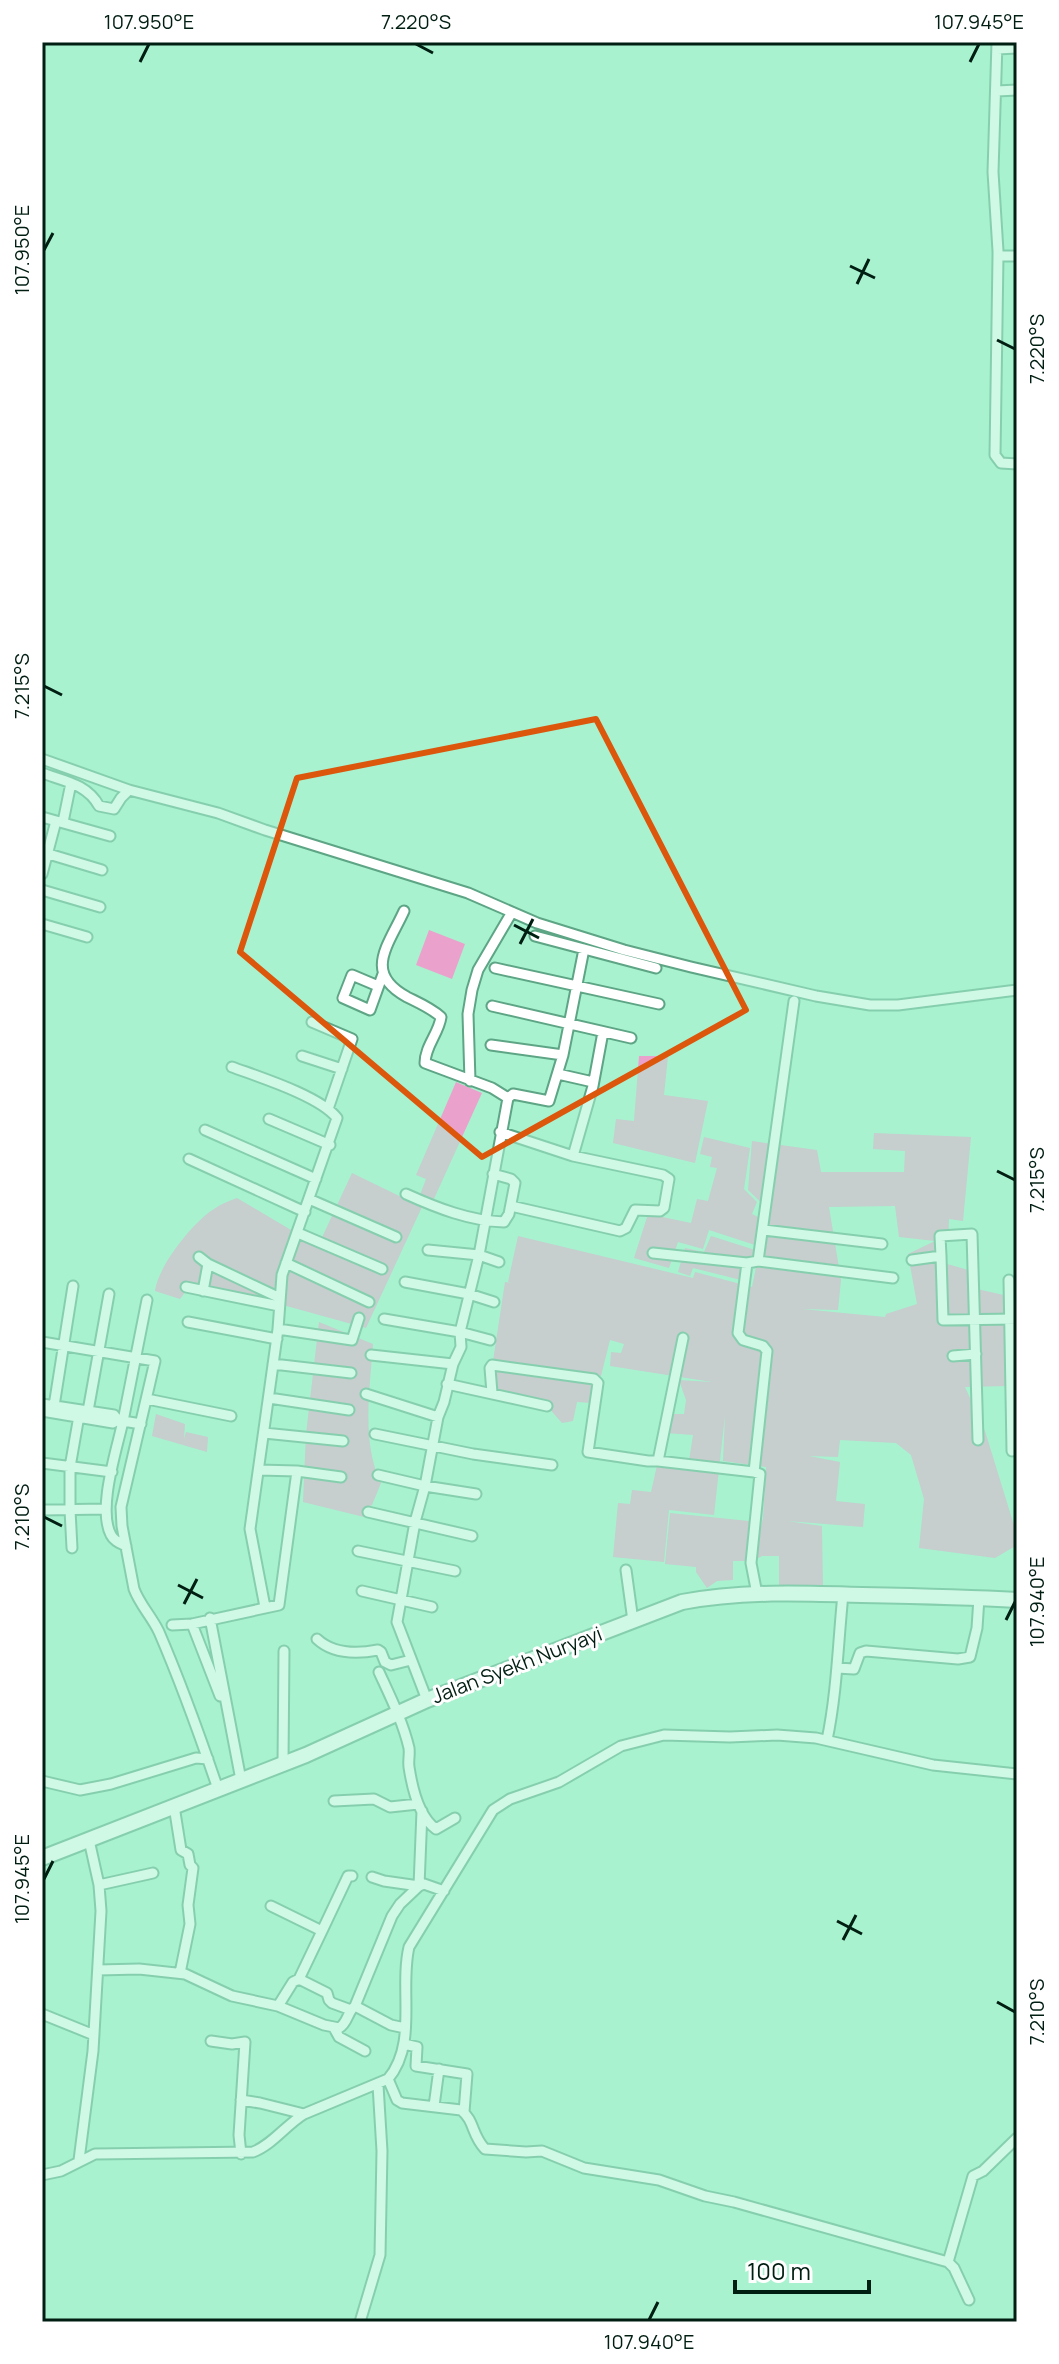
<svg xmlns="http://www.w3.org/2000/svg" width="1059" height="2364" font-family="Manrope,sans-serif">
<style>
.green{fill:#eaa2cc;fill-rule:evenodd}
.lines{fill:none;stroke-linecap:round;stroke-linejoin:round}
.street-casing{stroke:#5da585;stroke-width:13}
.secondary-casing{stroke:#5da585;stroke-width:18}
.street{stroke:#fff;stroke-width:9}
.secondary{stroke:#fff;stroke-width:14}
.marked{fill:none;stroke:#dc560c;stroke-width:6;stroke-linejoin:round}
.ticks{fill:none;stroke:#011e12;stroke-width:3}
.labels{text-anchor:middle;stroke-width:6;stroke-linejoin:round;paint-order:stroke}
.street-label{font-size:20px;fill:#011e12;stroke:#fff}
.neatline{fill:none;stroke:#011e12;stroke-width:3}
.ticks-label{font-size:20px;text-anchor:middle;fill:#011e12}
</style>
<rect width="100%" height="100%" fill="#a8f2cf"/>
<!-- green -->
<path class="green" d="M429,930L465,944L452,979L416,965Z
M639,1056H668L664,1095L708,1101L695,1163L613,1143L616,1119L634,1121Z
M456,1082L482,1093L433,1201L420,1195L426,1179L416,1175Z
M874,1133L971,1137L963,1221L949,1219L948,1242L938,1241L940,1262L979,1273L977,1289L1017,1298L1009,1386L965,1387L985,1431L1017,1535V1545L995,1558L919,1548L924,1499L911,1455L896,1443L840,1440L838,1457L809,1456L840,1462L836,1501L865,1504L863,1527L787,1521L822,1526L823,1591L779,1589V1556H762L753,1561H733V1580L717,1581L707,1588L696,1572V1567L665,1564L670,1513L759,1522V1534L763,1518L766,1467L723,1461L725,1415L714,1515L669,1510L664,1562L613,1557L618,1503L630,1504L632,1490L651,1492L658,1461H689L693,1435L666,1433L669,1414H684L686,1400L679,1380L712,1382L610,1366L611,1352L621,1353L624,1344L610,1340L601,1376L493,1361L505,1282L512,1283L508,1282L518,1236L693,1278L695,1272L752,1287L768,1209L748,1190L752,1141L817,1150L821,1172H904L905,1151L873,1149ZM895,1206L899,1237L935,1241L908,1254L917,1304L886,1314L885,1317L802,1309L838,1310L841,1280L829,1207Z
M704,1137L750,1148L744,1189L757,1202L752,1214L764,1220L758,1246L709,1230L703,1249L678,1242L669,1268L634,1258L648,1214L691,1223L697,1199L708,1201L717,1168L710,1167L712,1157L700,1154Z
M352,1173L422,1207L366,1328L254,1297L186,1291L180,1299L155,1291C158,1266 193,1222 214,1209C221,1204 229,1201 237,1198L318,1246Z
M711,1236L755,1250L749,1282L693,1268L690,1276L678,1272L685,1248L704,1252Z
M319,1322L373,1344C370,1387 361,1443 381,1483L372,1505L366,1508L364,1517L303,1502L306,1434Z
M492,1367L596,1382L592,1403L577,1402L573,1421L562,1423L547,1406L494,1392Z
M156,1414L185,1424L184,1439L186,1432L208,1437L207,1452L152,1436Z"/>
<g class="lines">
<defs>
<path id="street" d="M997,42L993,172L998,251V256H1017
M997,49L1017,48
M997,91L1017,90
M998,256L995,455L1001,463L1017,464
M42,759L129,790L218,813L265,830L468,893L537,923L624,950L691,967L816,996L870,1005H898L1017,990
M42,773C64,781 87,784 99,806L114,809L121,798L129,790
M42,817L110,836
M63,822L71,783
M42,852L102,870
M42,874L56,821
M42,890L100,907
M404,911C388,946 363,973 407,997C419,1003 431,1008 441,1017C439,1033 425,1046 425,1063L492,1088L508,1098
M42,924L87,937
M535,936L656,968
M495,968L659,1004
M378,986L352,975L343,998L370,1010L383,974
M492,1006L631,1038
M312,1022L352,1039L328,1109
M491,1045L563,1055
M302,1056L342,1069
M232,1067C259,1077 320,1096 337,1118L282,1275L278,1329L250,1529L265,1607
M558,1074L593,1082
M470,1081L468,1014L472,990L478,970L512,912
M269,1119L330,1145
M205,1130L316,1179
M500,1132L573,1156L663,1175L669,1179L664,1208L660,1211L635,1210L626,1228L620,1231L511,1206
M573,1156L593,1086L603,1032
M189,1159L305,1212
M406,1194C437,1208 470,1221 504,1222L509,1214L515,1183L511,1179L493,1174
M309,1199L396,1237
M764,1230L882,1244
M298,1233L382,1269
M428,1250L479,1255L499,1262
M653,1253L747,1263L758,1261L794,1001
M941,1256L940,1236L972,1234L978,1440
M199,1257L208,1264L280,1298
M912,1260L941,1256L943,1320L1017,1319
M758,1261L893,1278
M286,1263L369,1302
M747,1263L738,1333L743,1340L763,1346L767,1351L754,1472
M1009,1280L1012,1451
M405,1282L469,1294L494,1302
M186,1287L279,1306
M203,1291L208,1264
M384,1319L460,1332L490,1340
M188,1322L277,1339
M278,1329L352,1340L359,1318
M42,1342L155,1361L121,1507L122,1526L134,1589C140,1605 152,1617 159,1632C181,1683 200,1736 218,1789
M371,1355L453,1364
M953,1356L976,1354
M273,1364L351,1373
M447,1384L547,1406
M492,1393L490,1368L492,1365L594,1379L598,1383L588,1452L648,1461H658L683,1338
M366,1394L438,1417
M269,1398L349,1410
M147,1399L231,1416
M42,1404L114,1415L118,1420
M54,1406L73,1286
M42,1411L113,1423L118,1420L123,1421L147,1300
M88,1411L109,1294
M264,1433L343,1441
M375,1434L473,1454L552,1465
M658,1461L754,1472L760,1474L751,1563L757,1594
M42,1463L112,1472
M259,1470L297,1471L341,1477
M378,1475L425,1486L476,1494
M42,1510L106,1509
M368,1512L472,1536
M126,1546C120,1543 114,1541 111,1535C97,1509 117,1449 123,1421L141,1424
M72,1548L70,1510V1467L80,1410
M358,1551L455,1571
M626,1570L633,1621
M362,1591L432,1607
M210,1618L241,1780
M192,1624L220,1696
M172,1625L192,1624L279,1605L297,1471
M317,1639C333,1654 357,1654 378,1650L381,1652L385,1662L391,1665L411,1660
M837,1668L854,1669L860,1653L866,1651L958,1659L970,1657L977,1628L979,1598
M379,1672C390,1696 403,1722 409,1748C410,1755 408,1760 409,1767C412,1787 419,1817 436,1829L455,1818
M427,1700L397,1622L415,1522L425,1486L438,1417L444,1402L453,1364L461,1347L460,1332L479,1255L508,1098L513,1094L549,1101L563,1055L584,949
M827,1740C837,1692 838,1643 843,1594
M283,1763L284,1651
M42,1781L80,1790L111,1784L196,1758L208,1759
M334,1801L374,1799L390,1807L418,1804
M174,1806L181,1850L188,1854L190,1865L193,1868L188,1905L190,1924L180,1973
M372,1877L384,1881L419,1886L424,1884L444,1891
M99,1885L153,1873
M271,1906L322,1931L299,1979
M322,1931L348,1876H352
M98,1970L139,1969L185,1974L232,1996L278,2006L324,2025L339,2028C348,2023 347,2012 355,2006L392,1916L400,1904L419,1886L422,1811
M278,2006L293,1982L299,1979L327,1993L329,2000L332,2003L351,2010
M355,2006L391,2025L405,2028
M42,2014L94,2035
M334,2028L339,2037L365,2051
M211,2041L232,2044L245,2042L239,2135L241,2154
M404,2044L417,2047L416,2066L467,2074L464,2112
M388,2079L397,2100L402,2103L461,2110C475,2121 471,2134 485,2149L526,2152L542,2151L584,2168L659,2180L705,2196L734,2202L948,2262L954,2268L969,2300
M241,2100L260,2103L304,2114
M434,2106L439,2069
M79,2160L93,2051L101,1911L99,1885L89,1840
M42,2175L61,2171L95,2154L253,2152C272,2145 286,2125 304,2114L388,2079C418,2044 399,1989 409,1947L493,1810L510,1799L559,1782L621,1746L664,1735L730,1737L777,1735L816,1738L933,1765L1017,1774
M948,2262L973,2176L983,2171L1017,2138
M360,2322L380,2255L382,2151L378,2085"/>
<path id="secondary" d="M42,1858L306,1755L427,1700L682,1602C742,1591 802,1593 862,1595C914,1596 965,1597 1017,1600"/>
</defs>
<!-- street casing -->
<use href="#street" class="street-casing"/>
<!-- secondary casing -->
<use href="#secondary" class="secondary-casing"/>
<!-- street -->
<use href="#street" class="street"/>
<!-- secondary -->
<use href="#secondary" class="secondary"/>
</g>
<!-- marked area -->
<path d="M0 0H1059V2364H0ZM596,719L746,1010L482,1157L240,952L297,778Z" fill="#a8f2cf" fill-opacity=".55" fill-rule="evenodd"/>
<path class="marked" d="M596,719L746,1010L482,1157L240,952L297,778Z"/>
<!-- ticks -->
<path class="ticks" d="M416,44L433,53M140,62L149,44M970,62L979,44M44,250L53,233M850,266L875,278M857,284L869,259M997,340L1015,349M44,686L62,695M514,925L539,938M520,944L533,919M997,1171L1015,1180M44,1517L62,1526M178,1585L203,1598M184,1604L197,1579M1006,1620L1015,1602M44,1879L53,1861M837,1921L862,1934M843,1940L856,1915M997,2002L1015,2012M649,2320L658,2302"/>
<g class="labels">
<!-- street labels -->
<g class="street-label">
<text transform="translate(517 1665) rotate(-21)" y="7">Jalan Syekh Nuryayi</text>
</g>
</g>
<!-- border -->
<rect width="1059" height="2364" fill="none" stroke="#ffffff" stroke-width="88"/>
<!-- scale -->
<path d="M735 2280v12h134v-12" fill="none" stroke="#011e12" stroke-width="4"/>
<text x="747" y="2280" font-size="24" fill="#011e12" stroke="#ffffff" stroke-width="6" paint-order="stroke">100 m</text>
<rect x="44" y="44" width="971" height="2276" class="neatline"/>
<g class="ticks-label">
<text x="149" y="29">107.950°E</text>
<text x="416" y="29">7.220°S</text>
<text x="979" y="29">107.945°E</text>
<text transform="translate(22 250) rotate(-90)" y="7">107.950°E</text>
<text transform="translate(1037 349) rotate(-90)" y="7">7.220°S</text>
<text transform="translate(22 686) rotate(-90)" y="7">7.215°S</text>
<text transform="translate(1037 1180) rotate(-90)" y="7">7.215°S</text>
<text transform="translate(22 1517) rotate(-90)" y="7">7.210°S</text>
<text transform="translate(1037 1602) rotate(-90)" y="7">107.940°E</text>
<text transform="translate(22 1879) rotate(-90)" y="7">107.945°E</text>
<text transform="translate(1037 2012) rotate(-90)" y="7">7.210°S</text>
<text x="649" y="2349">107.940°E</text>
</g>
</svg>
